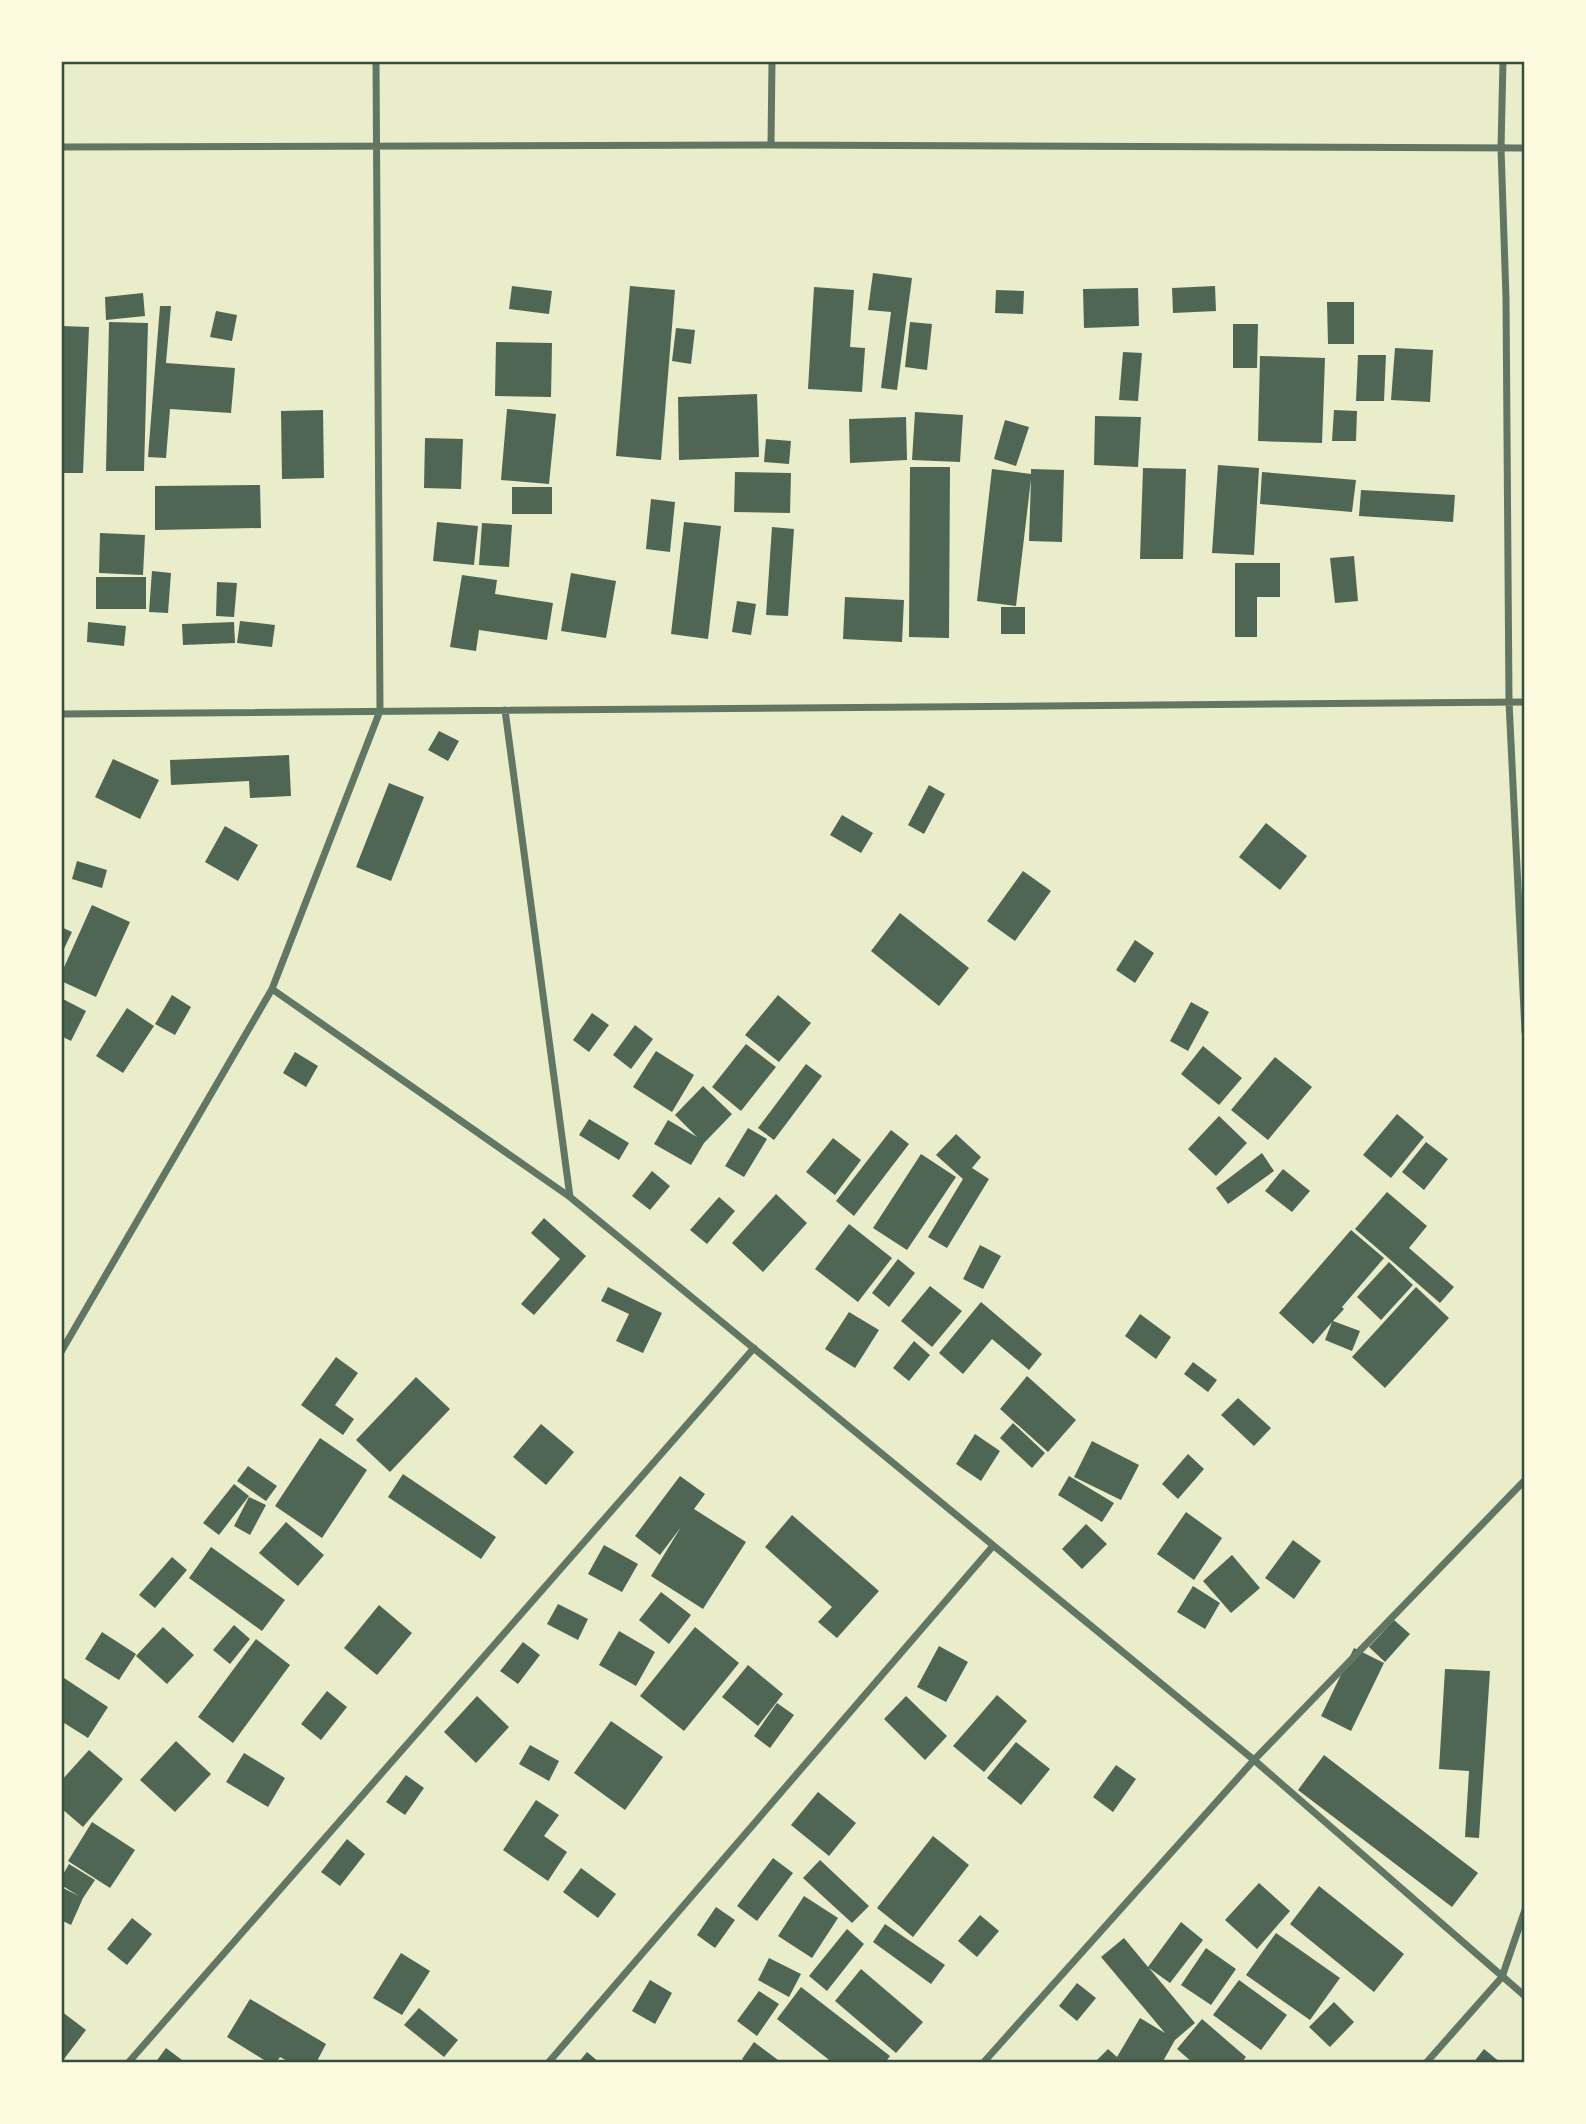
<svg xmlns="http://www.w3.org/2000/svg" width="1586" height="2124" font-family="Spectral,serif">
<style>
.building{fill:#4f6655}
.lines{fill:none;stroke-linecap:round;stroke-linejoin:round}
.minor{stroke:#617663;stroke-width:7}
.neatline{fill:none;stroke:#344e41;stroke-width:2.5}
</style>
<rect width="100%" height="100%" fill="#e9edc9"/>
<!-- building -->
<path class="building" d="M873,273L912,278L897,390L881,388L891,312L868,310Z
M512,286L552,291L549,314L509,309Z
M630,286L675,290L661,460L616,456Z
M1215,286L1216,311L1173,313L1172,288Z
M814,287L854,290L850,347L865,348L862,392L808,389Z
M1138,288L1139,326L1084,328L1083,289Z
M996,290L1024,291L1023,314L995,313Z
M143,293L145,316L106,320L105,297Z
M1327,302H1354V344H1328Z
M160,306H171L166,363L235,368L231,413L170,409L166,458L148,457Z
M216,311L237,315L232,341L210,337Z
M109,322L148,323L144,471H106Z
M910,322L932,324L927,370L905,367Z
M1233,324H1258L1257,368H1233Z
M61,326L89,327L83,473H61Z
M676,328L695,330L691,364L672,361Z
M496,342L552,343L551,397L495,396Z
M1395,348L1433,350L1430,402L1391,400Z
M1123,352L1142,353L1138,401L1119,400Z
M1358,355H1386L1384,401H1356Z
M1260,356L1325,358L1322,443L1258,441Z
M757,394L759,457L679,460L678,397Z
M507,409L556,414L549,484L501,480Z
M323,410L324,478L282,479L281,411Z
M1334,410L1357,411L1356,441H1332Z
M915,412L963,415L960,462L912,460Z
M1095,416L1141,417L1138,467L1094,465Z
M906,417L907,460L850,463L849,419Z
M1005,420L1029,427L1016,466L994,459Z
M425,438L463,439L461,489L424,488Z
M766,439L791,441L789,464L764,462Z
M1218,465L1259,468L1254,555L1212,553Z
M910,467H950L949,638L909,637Z
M1143,468L1186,469L1183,559H1140Z
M992,469L1031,474V469L1064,470L1062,542L1029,541L1031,479L1016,606L977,601Z
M735,472L791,473L790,513L734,512Z
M1262,472L1356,480L1352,512L1260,504Z
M260,485L261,528L155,530V486Z
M512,487H552V514H512Z
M1361,490L1455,495L1453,522L1359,516Z
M651,499L675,502L670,552L646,549Z
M437,522L478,526L474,565L433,561Z
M684,522L721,526L708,639L671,634Z
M482,523L512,525L509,567L479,565Z
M772,527L794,529L788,616L766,615Z
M100,533L145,535L143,575L99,573Z
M1354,556L1358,601L1335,603L1330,558Z
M1235,563H1280V597H1257V637H1235Z
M152,571L171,573L168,613L149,612Z
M571,573L616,581L606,638L561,631Z
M462,575L497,580L495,594L553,603L547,640L479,630L476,651L450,647Z
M96,577H146V609H96Z
M217,582L237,583L234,617L216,616Z
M845,597L904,600L902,642L843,639Z
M737,601L756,604L751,635L732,632Z
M1001,607H1025V634H1001Z
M240,621L275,625L272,647L237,643Z
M88,622L126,626L124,646L87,642Z
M234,622L235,643L183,645L182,624Z
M439,731L459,741L448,761L428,750Z
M289,755L291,796L250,798L249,781L171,785L170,760Z
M113,759L159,780L140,819L95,797Z
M389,783L424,797L391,881L356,867Z
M929,785L945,794L924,834L908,825Z
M842,815L873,833L861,853L830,835Z
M1266,823L1307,856L1280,890L1239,857Z
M225,826L258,845L238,881L205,862Z
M77,861L107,870L102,888L72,879Z
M1023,871L1051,891L1015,941L987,921Z
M92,905L130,922L96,997L61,981V974Z
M900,913L969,968L939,1006L871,951Z
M61,927L72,932L61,955Z
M1135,940L1154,953L1135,983L1116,970Z
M172,995L191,1007L175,1035L155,1024Z
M778,995L811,1023L779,1062L745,1035Z
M61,998L86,1011L71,1041L61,1036Z
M1191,1002L1209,1012L1188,1051L1170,1041Z
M127,1008L154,1026L123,1073L96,1056Z
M592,1013L609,1025L589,1052L573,1040Z
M635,1025L653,1039L631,1069L613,1055Z
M746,1044L776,1067L741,1111L712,1087Z
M1203,1046L1242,1078L1219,1105L1181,1074Z
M656,1051L694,1075L672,1112L633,1087Z
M295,1052L318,1066L306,1087L283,1073Z
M1275,1057L1312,1087L1268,1140L1231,1110Z
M806,1064L822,1076L774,1140L758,1128Z
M703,1086L732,1114L704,1143L691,1165L654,1144L668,1120L697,1137L675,1115Z
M1397,1114L1424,1137L1391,1178L1363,1155Z
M1219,1116L1247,1143L1216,1176L1188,1149Z
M589,1119L629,1143L619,1160L579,1135Z
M748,1128L767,1139L744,1177L725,1166Z
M891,1130L909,1144L854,1216L836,1201Z
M956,1134L981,1157L972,1168L989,1179L947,1248L928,1237L963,1179L936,1155Z
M833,1138L861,1160L835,1195L806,1172Z
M1426,1142L1448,1159L1424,1190L1402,1172Z
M1262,1153L1274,1171L1228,1204L1216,1188Z
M921,1154L956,1177L907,1250L873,1228Z
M1283,1169L1310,1191L1292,1212L1265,1191Z
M652,1171L670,1186L650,1210L632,1196Z
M1387,1192L1427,1226L1409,1248L1454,1287L1440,1303L1355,1229Z
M776,1194L807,1223L763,1272L732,1243Z
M719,1197L735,1211L707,1244L690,1230Z
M544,1218L586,1256L534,1315L521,1304L560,1259L531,1233Z
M849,1224L892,1258L858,1302L815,1269Z
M1351,1230L1384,1258L1342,1307L1344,1309L1333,1321L1360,1331L1352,1351L1325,1340L1332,1322L1313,1344L1279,1313Z
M980,1245L1001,1256L983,1289L963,1279Z
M898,1259L915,1273L889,1307L872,1293Z
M1389,1262L1413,1285L1381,1320L1357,1297Z
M930,1286L962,1311L932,1347L901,1321Z
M608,1287L662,1313L643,1353L616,1341L629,1314L601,1301Z
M1416,1287L1449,1318L1385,1388L1352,1357Z
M981,1302L1042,1354L1029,1370L992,1339L963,1374L939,1353Z
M849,1312L879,1330L855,1368L825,1349Z
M1140,1314L1171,1337L1156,1359L1125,1336Z
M914,1341L930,1355L909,1381L893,1368Z
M336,1357L358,1373L335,1405L354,1419L343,1435L301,1405Z
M1193,1362L1217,1380L1208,1392L1184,1374Z
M1027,1376L1076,1420L1048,1452L1000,1409Z
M416,1377L450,1409L390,1472L356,1440Z
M1238,1398L1271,1428L1254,1446L1221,1415Z
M1013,1423L1045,1453L1032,1468L1000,1438Z
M541,1424L574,1452L546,1485L513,1457Z
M975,1434L1000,1451L981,1481L956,1464Z
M320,1438L367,1470L322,1538L275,1506Z
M1092,1441L1139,1465L1121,1500L1074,1477Z
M1188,1454L1204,1469L1178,1499L1162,1484Z
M248,1466L277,1486L266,1501L237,1481Z
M403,1474L496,1537L481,1559L388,1497Z
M680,1476L705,1494L694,1509L746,1542L703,1609L651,1576L681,1527L660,1555L635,1536Z
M1069,1476L1114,1503L1102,1522L1058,1495Z
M234,1484L249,1496L219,1535L203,1523Z
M249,1497L266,1505L250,1535L234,1526Z
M1186,1512L1222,1538L1194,1580L1157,1554Z
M792,1515L879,1591L837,1638L818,1622L832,1607L765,1547Z
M286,1522L324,1555L298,1586L259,1553Z
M1086,1524L1107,1544L1082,1569L1062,1549Z
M1293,1540L1321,1561L1294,1599L1265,1578Z
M604,1545L638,1564L622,1592L588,1574Z
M211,1547L285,1600L262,1631L189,1578Z
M1232,1555L1260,1588L1231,1613L1203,1581Z
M172,1557L187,1570L155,1608L139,1595Z
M1193,1586L1220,1603L1205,1629L1177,1612Z
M661,1592L691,1615L669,1644L639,1620Z
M558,1604L588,1619L578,1640L547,1624Z
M379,1605L412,1633L377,1675L344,1648Z
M1394,1620L1410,1634L1385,1662L1369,1647Z
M234,1625L250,1639L230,1664L213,1650Z
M163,1627L194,1655L167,1684L136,1656Z
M695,1627L739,1663L684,1731L640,1696Z
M619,1631L655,1652L636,1686L599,1665Z
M102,1632L136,1654L119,1680L85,1659Z
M256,1639L290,1665L233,1743L198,1717Z
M523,1642L540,1655L518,1684L500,1671Z
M939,1646L968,1662L946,1702L917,1687Z
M1354,1648L1384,1663L1351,1731L1321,1716Z
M748,1665L783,1694L758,1726L722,1697Z
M1445,1669L1490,1671L1479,1838L1465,1837L1469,1771L1439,1769Z
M61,1676L108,1707L88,1738L61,1721Z
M327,1691L347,1707L321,1740L301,1724Z
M997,1695L1027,1721L984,1772L953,1746Z
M477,1696L509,1727L476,1763L444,1732Z
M906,1696L947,1736L925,1760L884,1719Z
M777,1703L794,1715L770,1748L754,1736Z
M611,1721L663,1757L625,1810L574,1773Z
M176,1741L211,1774L175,1812L140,1780Z
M1016,1742L1050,1769L1021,1805L987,1778Z
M530,1745L559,1761L549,1781L519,1764Z
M89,1750L123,1779L83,1827L61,1808V1781Z
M244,1753L285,1778L268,1807L226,1782Z
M1324,1755L1478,1873L1452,1907L1298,1790Z
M1116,1765L1136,1779L1113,1812L1093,1797Z
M406,1775L424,1788L405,1815L386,1802Z
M818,1792L856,1823L829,1856L791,1825Z
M536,1800L559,1815L544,1836L567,1852L548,1881L503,1850Z
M92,1822L135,1850L110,1888L68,1861Z
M933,1836L969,1865L913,1937L877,1908Z
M347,1839L365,1854L340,1886L321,1872Z
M773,1858L793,1873L757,1921L737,1906Z
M820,1860L869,1906L852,1923L803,1878Z
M69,1864L95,1880L83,1898L71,1925L61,1920V1887L79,1896L61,1885V1878Z
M581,1868L616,1894L598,1918L563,1892Z
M1259,1883L1290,1911L1257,1949L1225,1920Z
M1319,1886L1404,1954L1374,1992L1290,1924Z
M804,1896L838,1918L812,1958L778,1936Z
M716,1907L735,1920L715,1948L697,1935Z
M980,1915L999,1931L977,1957L958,1941Z
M132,1918L152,1934L127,1965L107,1949Z
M1181,1922L1203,1940L1170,1983L1149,1968L1195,2023L1175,2040L1162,2063H1125L1119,2059L1122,2063H1094L1108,2049L1117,2057L1140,2018L1165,2033L1101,1957L1124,1938L1148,1967Z
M885,1924L945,1965L931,1984L873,1942Z
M847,1929L864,1944L827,1991L809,1976Z
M1276,1933L1340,1978L1310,2020L1246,1975Z
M1206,1948L1236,1969L1211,2005L1181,1985Z
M401,1953L430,1971L402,2015L373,1998Z
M769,1958L801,1974L789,1997L758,1980Z
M861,1969L923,2022L896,2053L835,2001Z
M650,1980L672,1993L655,2024L632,2011Z
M1239,1980L1287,2015L1261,2050L1213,2015Z
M1077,1983L1096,1998L1077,2021L1059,2006Z
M801,1987L890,2056L885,2063H833L777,2019Z
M759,1991L779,2004L757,2036L737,2021Z
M250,1999L326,2044L316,2063H291L280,2057L276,2063H269L227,2037Z
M1334,2002L1354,2022L1330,2047L1309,2027Z
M419,2008L458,2040L444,2057L404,2025Z
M61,2011L86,2030L61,2063Z
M1202,2019L1246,2057L1241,2063H1193L1177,2049Z
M754,2042L782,2063H747L742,2059Z
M166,2048L186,2063H155Z
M1484,2049L1501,2063H1473Z
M587,2052L600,2063H578Z"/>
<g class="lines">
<!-- minor -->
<path class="minor" d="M1503,61L1501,148L1506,298L1509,702L1525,1032
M771,145L772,61
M61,147L771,145L1525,148
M505,710L570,1197
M61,714L1525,702
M272,989L570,1197L1254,1760L1525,1996
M61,1352L272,989L380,711L376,61
M128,2063L754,1348
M548,2063L993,1546
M983,2063L1254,1760L1525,1480
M1426,2063L1502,1977L1525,1910"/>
</g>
<!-- border -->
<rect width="1586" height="2124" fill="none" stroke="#fefae0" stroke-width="126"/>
<rect x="63" y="63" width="1460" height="1998" class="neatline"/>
</svg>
